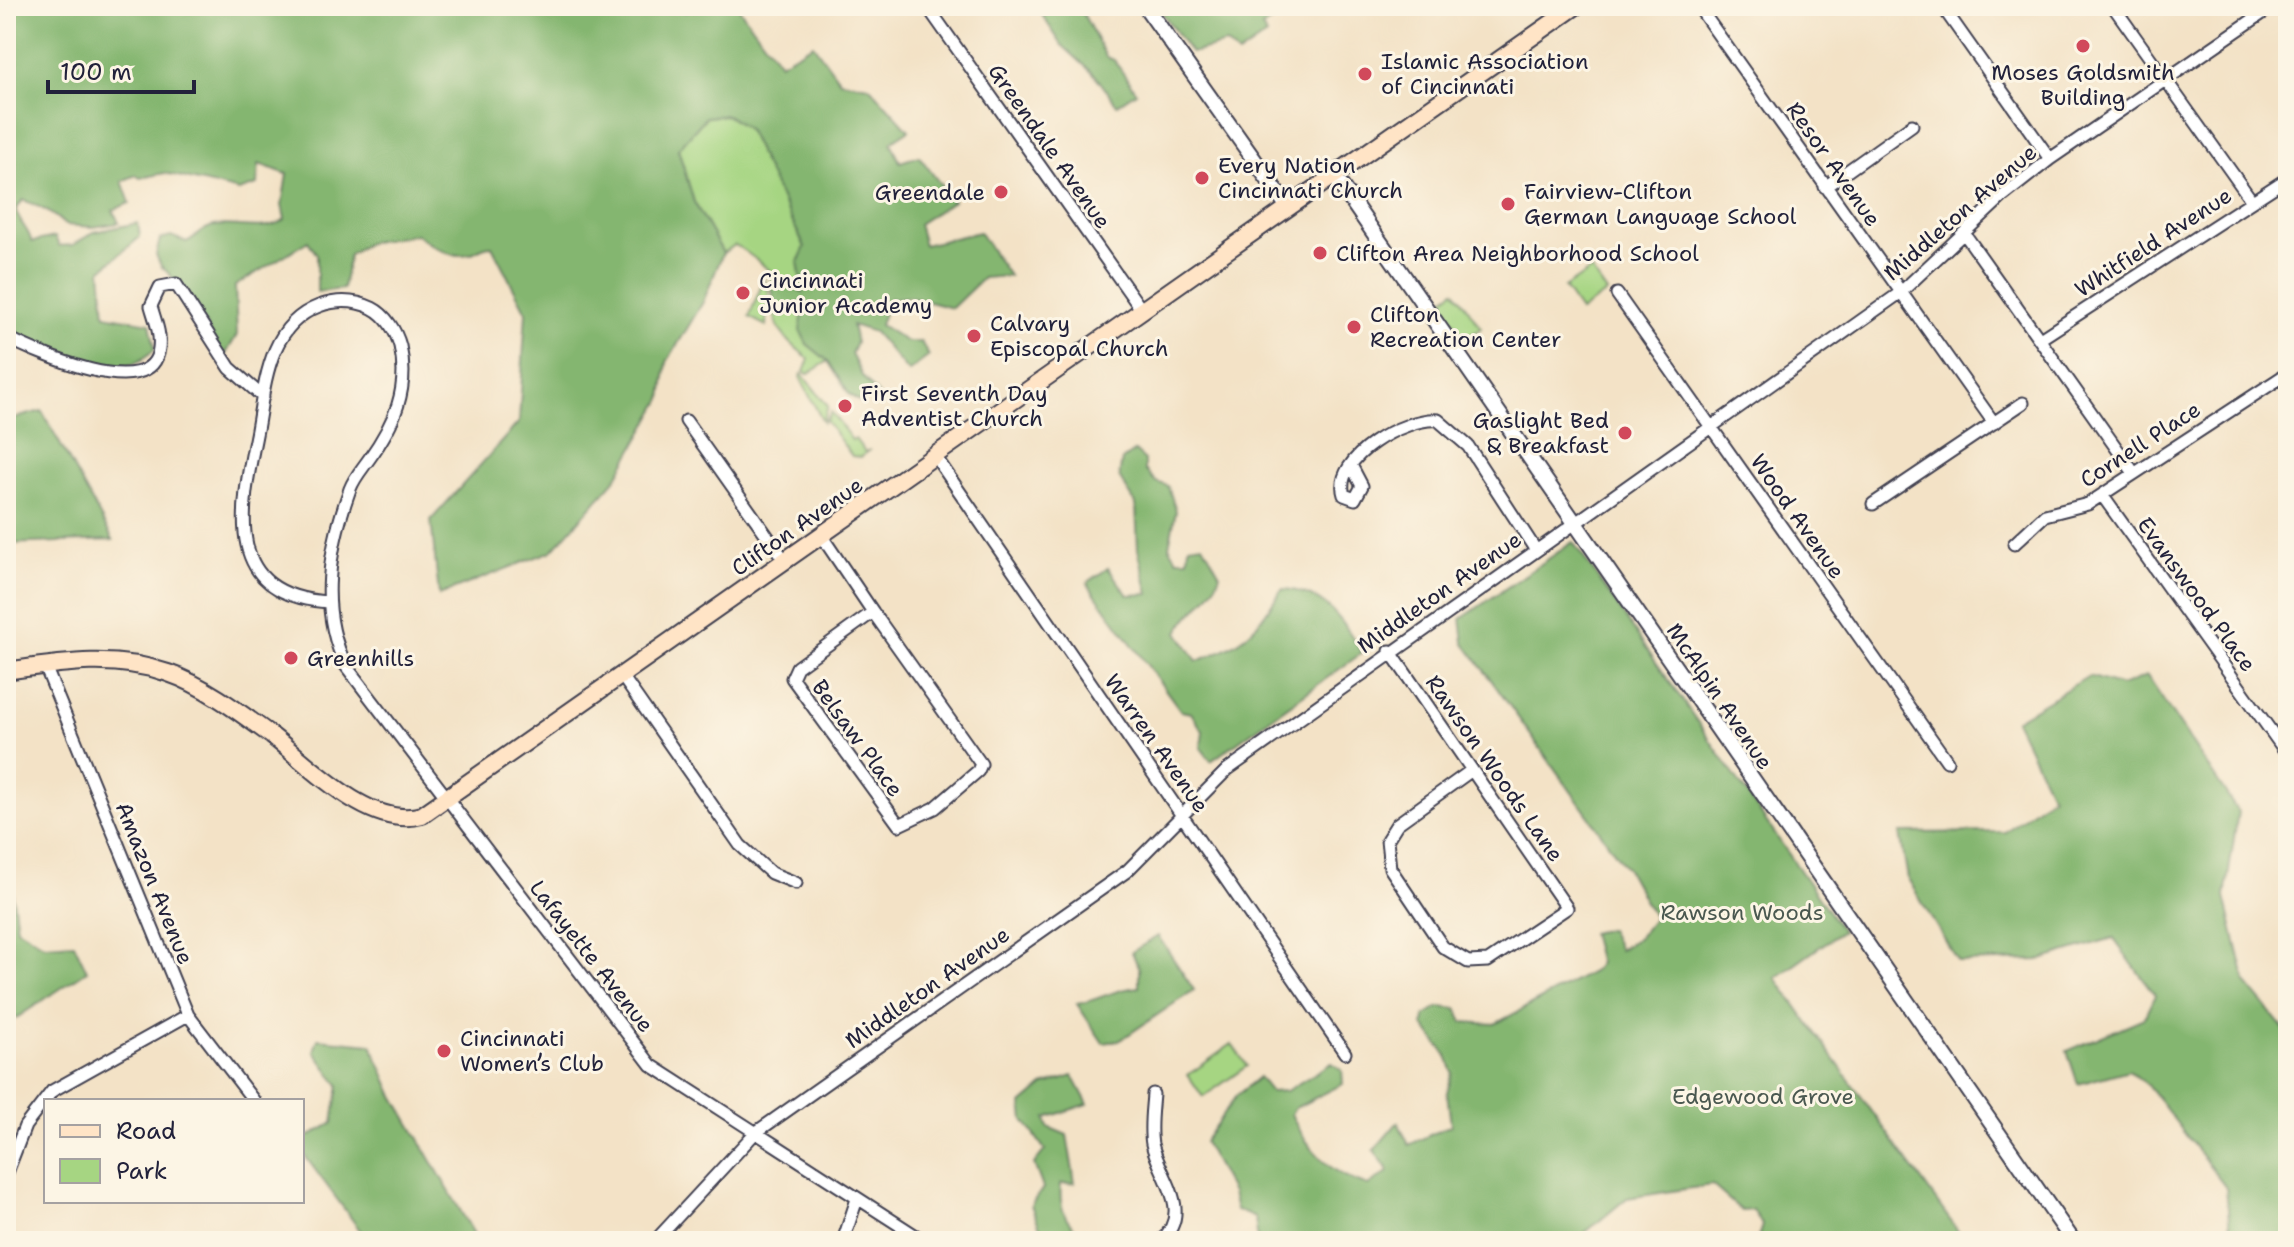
<svg xmlns="http://www.w3.org/2000/svg" width="2294" height="1247" font-family="'Shantell Sans',sans-serif">
<style>
.green{fill:#a6d582;stroke:#647c5e;stroke-width:2}
.forest{fill:#84b670;stroke:#536c56;stroke-width:2}
.lines{fill:none;stroke-linecap:round;stroke-linejoin:round}
.minor-casing{stroke:#413f50;stroke-width:15}
.tertiary-casing{stroke:#413f50;stroke-width:18}
.secondary-casing{stroke:#413f50;stroke-width:20}
.minor{stroke:#fff;stroke-width:11}
.tertiary{stroke:#fff;stroke-width:14}
.secondary{stroke:#ffe4c6;stroke-width:16}
.poi-dot{fill:#d1495b;stroke:#fcf5e5;stroke-width:3}
.labels{text-anchor:middle;stroke-width:6;stroke-linejoin:round;paint-order:stroke}
.poi-label{font-size:22px;fill:#22223b;stroke:#fcf5e5;text-anchor:start}
.street-label{font-size:22px;fill:#22223b;stroke:#fcf5e5}
.park-label{font-size:22px;fill:#4a5850;stroke:#fcf5e5}
</style>
<rect width="100%" height="100%" fill="#fcf5e5"/>
<filter id="ink" filterUnits="userSpaceOnUse"><feTurbulence type="fractalNoise" baseFrequency=".0125" numOctaves="2"/><feDisplacementMap in="SourceGraphic" scale="16" xChannelSelector="R" yChannelSelector="G"/><feConvolveMatrix kernelMatrix="1 2 1 2 8 2 1 2 1" color-interpolation-filters="sRGB"/></filter>
<filter id="wash" filterUnits="userSpaceOnUse"><feTurbulence type="fractalNoise" baseFrequency=".006" numOctaves="4" result="noise"/><feDisplacementMap in="SourceGraphic" scale="32" xChannelSelector="R" yChannelSelector="G"/><feGaussianBlur stdDeviation="1.8" result="paint"/><feColorMatrix in="noise" values="0 0 0 0 0 0 0 0 0 0 0 0 0 0 0 0 0 1.4 0 .05"/><feComposite in="paint" operator="in"/></filter>
<g filter="url(#wash)">
<rect width="100%" height="100%" fill="#f3e2c6"/>
<!-- green -->
<path class="green" d="M726,115L747,129L805,247L803,292C777,281 760,259 735,245L723,253L694,202L678,148L706,117Z
M1591,270L1607,293L1580,311L1564,288Z
M764,279L769,293L766,326L749,317Z
M1455,290L1481,328L1465,339L1440,301Z
M800,303L804,308C797,334 808,345 828,361L808,374L804,372L809,359C790,343 773,331 774,305L784,315Z
M802,374L828,406L823,422L800,377Z
M831,412L852,440L855,439L865,452L870,450L861,457L852,456L826,421Z
M1232,1044L1247,1066L1203,1097L1188,1075Z"/>
<!-- forest -->
<path class="forest" d="M6,6H681L685,12L701,6H737L780,63L813,44L840,81L869,86L909,130L891,142L900,162L919,156L953,201L918,224L924,245L979,232L1009,276L983,278L952,308L909,297L889,299L880,325L907,342H921L929,356L908,372L874,332L852,325L856,343L851,354L862,376L879,396L858,401L849,394L828,361L807,344L800,330L804,308L800,303L784,315L774,305L770,272L803,292L798,262L805,247L747,129L727,115L706,117L678,149L694,202L723,253L703,302L667,362L662,399L615,480L552,551L439,595L431,520L519,422L526,312L492,246C481,246 478,252 468,254C448,259 432,245 416,234L367,243L349,255L343,289L317,292V255L308,241L235,286L237,335L224,357L185,290L161,266L156,255L160,239L171,236L186,242C196,238 202,228 214,226C236,222 264,234 285,219L282,205L287,174L259,164L257,185L239,191L165,173L140,178L136,175L122,181L130,203L113,210L119,223L93,227L65,225C54,214 37,205 23,200L16,210C20,226 27,225 32,242L55,237L59,246L73,245L94,232L138,223L140,237L101,270L105,315L150,323L155,349C115,391 49,350 6,334Z
M1036,6H1079L1106,57L1114,60L1136,92L1117,105L1095,75L1062,45Z
M1157,6H1293L1262,28L1267,35L1238,55L1226,44L1191,53Z
M42,411L113,540L6,544V420Z
M1135,451L1145,460V470L1156,482L1168,486L1176,511L1169,546L1177,559H1188L1189,546L1203,544L1220,574C1210,604 1193,606 1178,632L1197,661C1251,640 1251,634 1282,589C1323,591 1343,619 1362,653L1211,761L1201,748L1203,731L1191,713L1181,711L1087,583L1108,568L1128,595L1149,594L1138,549L1136,504L1119,477L1122,460Z
M1573,542L1842,931L1776,978L1965,1241H1757L1762,1225L1753,1210L1742,1211L1712,1185L1627,1198L1575,1241H1258L1255,1218L1236,1210L1232,1193L1204,1142L1236,1096L1259,1077L1271,1092L1286,1091L1332,1063L1342,1070L1343,1084L1295,1108L1291,1114C1308,1150 1330,1174 1368,1186L1389,1171L1374,1150L1398,1122L1409,1145L1451,1125L1447,1092L1453,1073L1447,1056L1424,1026L1425,1016L1440,1007L1457,1009L1463,1022L1495,1024L1592,972L1599,963L1591,933L1609,929L1619,950L1639,937L1654,918L1628,871L1464,642L1461,619Z
M2089,676L2121,686L2147,676L2238,812L2225,897L2246,983L2288,1034V1241H2231L2226,1188L2150,1088L2129,1070L2078,1084L2067,1051L2144,1018L2155,995L2113,938L2041,960L1958,962L1908,879L1900,833L2005,832L2052,796L2015,720Z
M12,891L17,928L45,945L74,943L87,971L6,1025V896Z
M1158,936L1194,990L1119,1041L1103,1043L1077,1004C1102,999 1113,989 1139,987V969L1132,952Z
M318,1039L371,1044L393,1094L478,1241H368L302,1152V1140L333,1123L339,1085L314,1051Z
M1073,1076L1088,1104L1046,1118L1048,1127L1067,1135L1075,1183L1061,1184C1059,1205 1063,1220 1081,1233L1078,1241H1045L1031,1205L1043,1188L1034,1164L1045,1150L1024,1120L1022,1104L1043,1086Z"/>
</g>
<g filter="url(#ink)">
<g class="lines">
<defs>
<path id="minor" d="M927,6L1141,309
M1698,6L1994,423
M1942,6L2050,159
M2113,6L2252,201
M1825,187L1912,125
M1964,233L2134,473
M1617,294L1947,761
M6,337C33,351 153,406 159,348C161,334 155,320 151,306L160,287L176,284L230,368L263,397
M2040,339L2288,178
M686,421L785,561
M935,456L1345,1053
M1352,467L1362,486L1355,499L1344,495C1332,458 1405,417 1438,420L1468,446L1535,549
M2102,495L2288,755
M1873,504L2023,403
M821,535L873,612
M2014,544L2045,515L2088,504L2288,373
M328,602C222,595 241,509 256,435C265,389 266,326 319,306C336,300 355,300 372,308C386,315 396,331 400,346C410,389 394,424 369,459C362,469 354,478 350,489C329,547 318,609 346,666L651,1065L924,1241
M873,612L981,764L978,771L935,808L899,825L792,678L797,667Z
M1390,651L1567,908L1488,961L1468,962L1443,947L1390,868L1387,840L1397,824L1472,770
M45,666L188,1015L254,1101
M622,676L740,845L771,873L796,883
M1153,1094C1152,1109 1149,1128 1152,1144C1160,1178 1194,1210 1161,1241
M6,1175L25,1126L52,1091L188,1015
M655,1241L755,1133L1127,871L1227,770L1900,293L2003,196L2050,159L2273,6
M843,1241L857,1199"/>
<path id="tertiary" d="M1145,6L1287,206
M1333,174L2073,1241"/>
<path id="secondary" d="M6,671C61,663 114,654 168,673C204,685 242,714 272,736C311,766 370,830 422,815L1576,6"/>
</defs>
<!-- minor casing -->
<use href="#minor" class="minor-casing"/>
<!-- tertiary casing -->
<use href="#tertiary" class="tertiary-casing"/>
<!-- secondary casing -->
<use href="#secondary" class="secondary-casing"/>
<!-- minor -->
<use href="#minor" class="minor"/>
<!-- tertiary -->
<use href="#tertiary" class="tertiary"/>
<!-- secondary -->
<use href="#secondary" class="secondary"/>
</g>
</g>
<!-- markers -->
<g class="poi-dot">
<circle cx="2083" cy="46" r="8"/>
<circle cx="1365" cy="74" r="8"/>
<circle cx="1202" cy="178" r="8"/>
<circle cx="1001" cy="192" r="8"/>
<circle cx="1508" cy="204" r="8"/>
<circle cx="1320" cy="253" r="8"/>
<circle cx="743" cy="293" r="8"/>
<circle cx="1354" cy="327" r="8"/>
<circle cx="974" cy="336" r="8"/>
<circle cx="845" cy="406" r="8"/>
<circle cx="1625" cy="433" r="8"/>
<circle cx="291" cy="658" r="8"/>
<circle cx="444" cy="1051" r="8"/>
</g>
<g class="labels">
<!-- poi labels -->
<g class="poi-label">
<text x="1381" y="69">Islamic Association<tspan x="1381" dy="25">of Cincinnati</tspan></text>
<text x="2083" y="80" text-anchor="middle">Moses Goldsmith<tspan x="2083" dy="25">Building</tspan></text>
<text x="1218" y="173">Every Nation<tspan x="1218" dy="25">Cincinnati Church</tspan></text>
<text x="1524" y="199">Fairview-Clifton<tspan x="1524" dy="25">German Language School</tspan></text>
<text x="985" y="200" text-anchor="end">Greendale</text>
<text x="1336" y="261">Clifton Area Neighborhood School</text>
<text x="759" y="288">Cincinnati<tspan x="759" dy="25">Junior Academy</tspan></text>
<text x="1370" y="322">Clifton<tspan x="1370" dy="25">Recreation Center</tspan></text>
<text x="990" y="331">Calvary<tspan x="990" dy="25">Episcopal Church</tspan></text>
<text x="861" y="401">First Seventh Day<tspan x="861" dy="25">Adventist Church</tspan></text>
<text x="1609" y="428" text-anchor="end">Gaslight Bed<tspan x="1609" dy="25">&amp; Breakfast</tspan></text>
<text x="307" y="666">Greenhills</text>
<text x="460" y="1046">Cincinnati<tspan x="460" dy="25">Women’s Club</tspan></text>
</g>
<!-- street labels -->
<g class="street-label">
<text transform="translate(1050 146) rotate(55)" y="8">Greendale Avenue</text>
<text transform="translate(1834 164) rotate(55)" y="8">Resor Avenue</text>
<text transform="translate(1960 212) rotate(-41)" y="8">Middleton Avenue</text>
<text transform="translate(2153 242) rotate(-33)" y="8">Whitfield Avenue</text>
<text transform="translate(2140 444) rotate(-33)" y="8">Cornell Place</text>
<text transform="translate(1798 516) rotate(55)" y="8">Wood Avenue</text>
<text transform="translate(797 526) rotate(-35)" y="8">Clifton Avenue</text>
<text transform="translate(1439 592) rotate(-35)" y="8">Middleton Avenue</text>
<text transform="translate(2197 594) rotate(54)" y="8">Evanswood Place</text>
<text transform="translate(1720 696) rotate(56)" y="8">McAlpin Avenue</text>
<text transform="translate(858 738) rotate(54)" y="8">Belsaw Place</text>
<text transform="translate(1157 743) rotate(55)" y="8">Warren Avenue</text>
<text transform="translate(1495 768) rotate(55)" y="8">Rawson Woods Lane</text>
<text transform="translate(155 883) rotate(68)" y="8">Amazon Avenue</text>
<text transform="translate(592 956) rotate(52)" y="8">Lafayette Avenue</text>
<text transform="translate(927 987) rotate(-35)" y="8">Middleton Avenue</text>
</g>
<!-- park labels -->
<g class="park-label">
<text x="1742" y="920">Rawson Woods</text>
<text x="1763" y="1104">Edgewood Grove</text>
</g>
</g>
<!-- margin -->
<rect width="2294" height="1247" fill="none" stroke="#fcf5e5" stroke-width="32"/>
<!-- legend -->
<rect x="44" y="1099" width="260" height="104" fill="#fcf5e5" stroke="#a5a1a1" stroke-width="2"/>
<rect x="60" y="1125" width="40" height="12" fill="#ffe4c6" stroke="#a5a1a1" stroke-width="2"/>
<text x="116" y="1139" font-size="24" fill="#22223b">Road</text>
<rect x="60" y="1159" width="40" height="24" fill="#a6d582" stroke="#a5a1a1" stroke-width="2"/>
<text x="116" y="1179" font-size="24" fill="#22223b">Park</text>
<!-- scale -->
<path d="M48 80v12h146v-12" fill="none" stroke="#22223b" stroke-width="4"/>
<text x="60" y="80" font-size="24" fill="#22223b" stroke="#fcf5e5" stroke-width="6" paint-order="stroke">100 m</text>
</svg>
